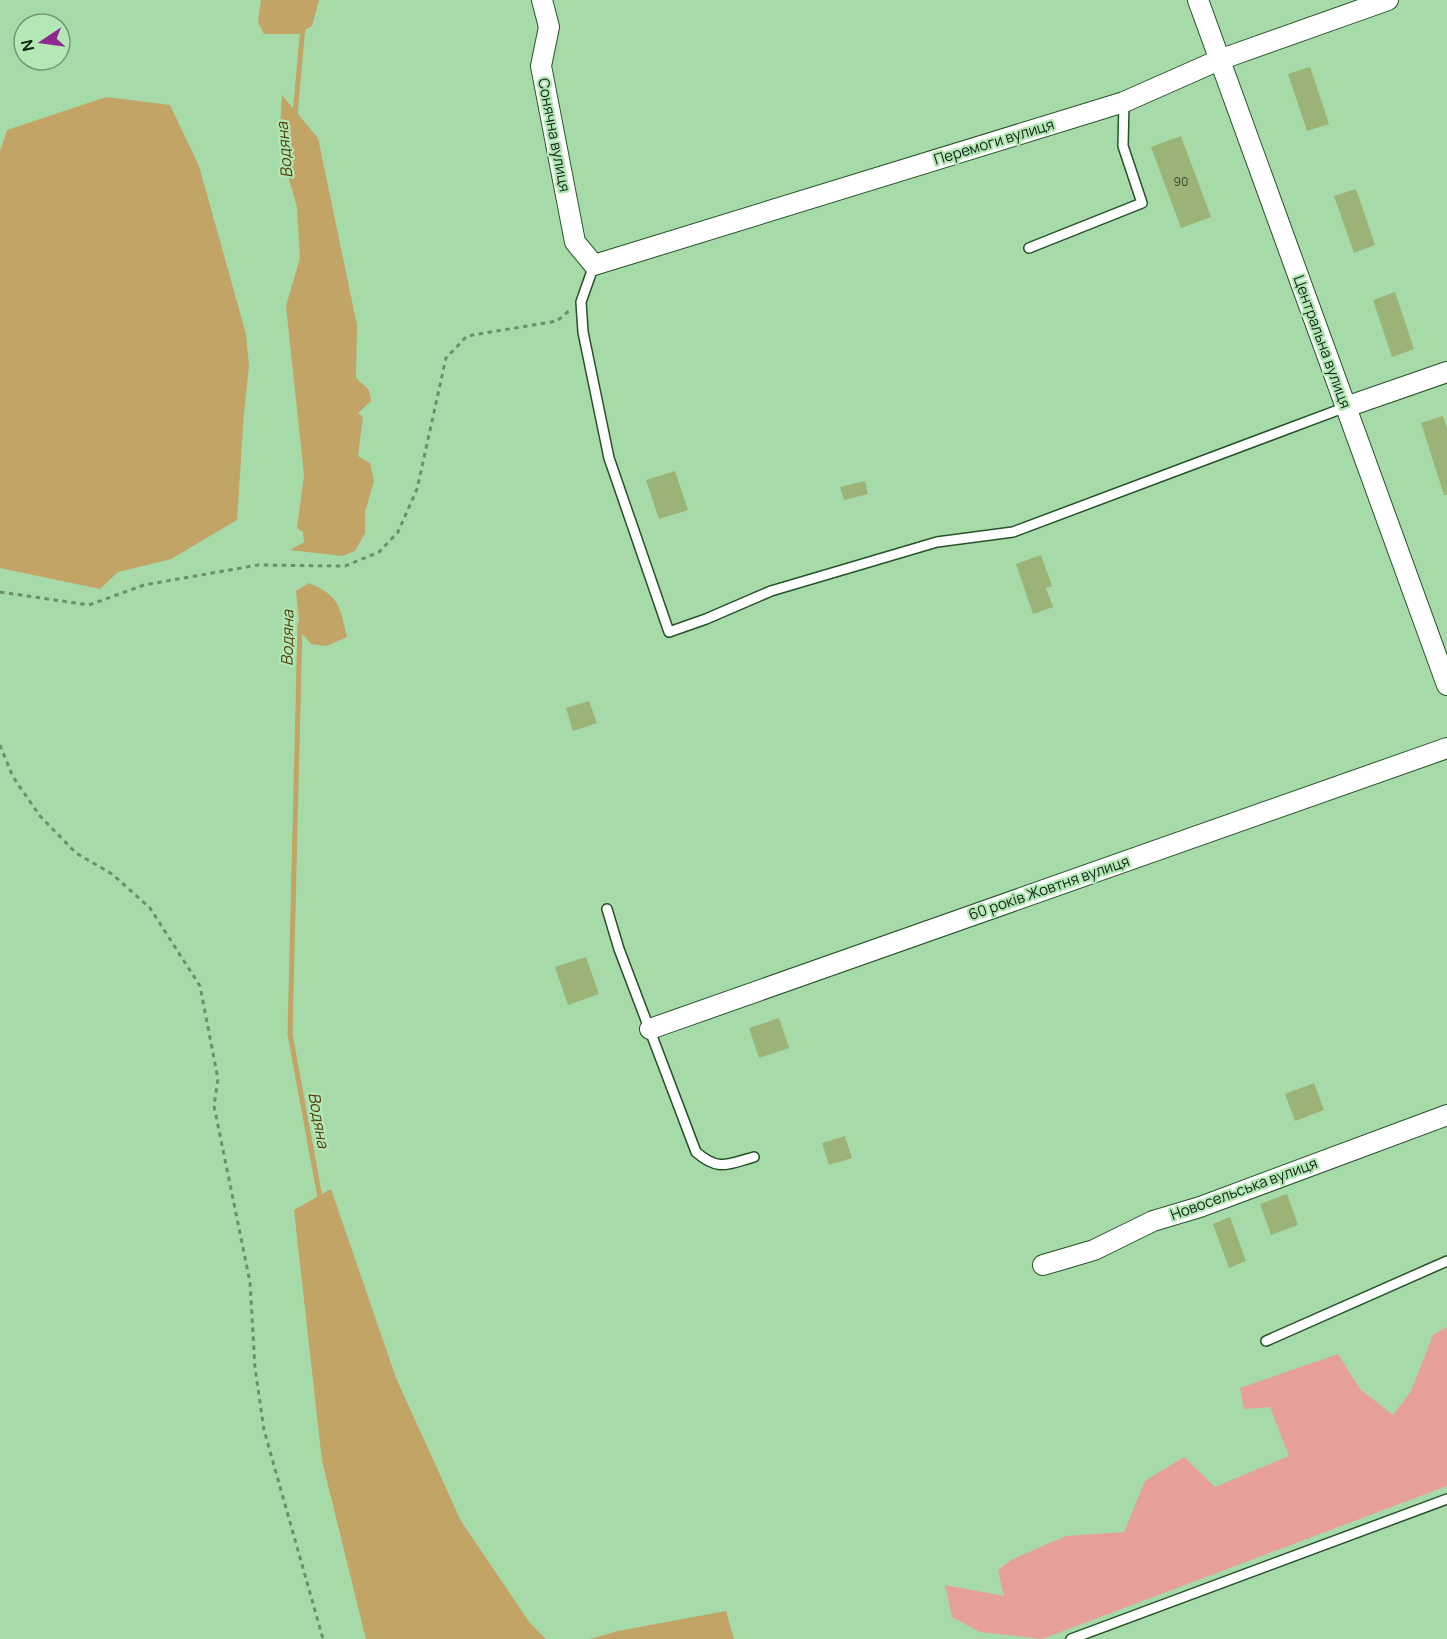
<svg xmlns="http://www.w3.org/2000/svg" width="1447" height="1639" font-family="Manrope,sans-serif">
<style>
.green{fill:#e6a099}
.water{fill:#c1a466}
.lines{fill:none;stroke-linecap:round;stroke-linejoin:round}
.stream{stroke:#c1a466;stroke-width:5}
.building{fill:#9cb377}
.lane-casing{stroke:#255329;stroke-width:12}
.street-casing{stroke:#255329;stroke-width:22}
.path{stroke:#6a906c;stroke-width:3;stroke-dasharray:4.5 4.5;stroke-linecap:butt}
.lane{stroke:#fff;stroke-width:9}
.street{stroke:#fff;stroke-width:20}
.labels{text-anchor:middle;stroke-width:4.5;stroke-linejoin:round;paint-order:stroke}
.number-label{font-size:12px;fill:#33482b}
.street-label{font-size:15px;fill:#102412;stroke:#b4e7b6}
.water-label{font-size:16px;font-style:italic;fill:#523e0a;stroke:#b4e7b6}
</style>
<rect width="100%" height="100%" fill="#a7daa9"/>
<!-- green -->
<path class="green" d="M1447,1327V1486L1042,1639L980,1632L952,1617L945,1585L1004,1596L998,1570L1011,1560L1066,1536L1124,1532L1145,1481L1184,1457L1215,1487L1289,1456L1270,1407L1244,1409L1240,1388L1338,1354L1360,1389L1393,1415L1411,1391L1433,1335Z"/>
<!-- water -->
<path class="water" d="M261,0H319L312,26L298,34H264L258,22Z
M282,95L318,138L357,325L356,378L369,390L371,401L358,413L363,417L358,456L370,463L374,481L365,512V533L355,551L342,556L290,550L304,542L303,532L297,528L304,475L286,306L300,258L297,207L279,145Z
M106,97L170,105L199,166L246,334L249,366L244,413L237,520L171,559L118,572L100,589L0,568V151L7,130Z
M309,583C340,596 340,607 347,637L326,646L311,644L300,631L296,591Z
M331,1189L396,1378L461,1521L530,1623L546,1639H366L322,1461L294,1210Z
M726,1611L734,1639H590L618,1631Z"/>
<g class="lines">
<!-- stream -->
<path class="stream" d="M295,115L303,26
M300,624L290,1034L321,1203"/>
</g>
<!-- building -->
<path class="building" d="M1310,67L1329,124L1307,131L1288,74Z
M1181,136L1211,217L1181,228L1151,147Z
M1356,189L1375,245L1354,253L1334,196Z
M1395,292L1414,349L1392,357L1373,300Z
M1443,416L1447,429V495H1444L1421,423Z
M675,471L688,510L659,519L646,480Z
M865,481L868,494L844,500L840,487Z
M1041,555L1052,586L1046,588L1053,607L1033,614L1016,564Z
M589,701L597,723L573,731L566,708Z
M586,957L599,994L568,1005L555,967Z
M779,1018L789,1048L759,1058L749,1028Z
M1314,1083L1324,1110L1295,1121L1285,1094Z
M845,1136L852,1158L829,1165L822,1143Z
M1287,1194L1298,1225L1271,1235L1260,1204Z
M1230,1217L1246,1261L1229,1268L1213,1224Z"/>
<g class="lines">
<defs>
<path id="lane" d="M1029,248L1142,203L1123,146L1124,102
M594,265L581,302L583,332L609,458L669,632L706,619L771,591L937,542L1013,532L1346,407
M607,909L619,949L696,1152C719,1172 728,1164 754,1157
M1266,1341L1447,1261
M1071,1639L1447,1499"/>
<path id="street" d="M542,0L549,27L541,66L575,242L594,265L1124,102L1219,60L1388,0
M1198,0L1447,685
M1346,407L1447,372
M650,1029L1447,748
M1043,1265L1094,1250L1153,1221L1200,1207L1447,1115"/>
</defs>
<!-- lane casing -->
<use href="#lane" class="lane-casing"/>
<!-- street casing -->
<use href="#street" class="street-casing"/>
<!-- path -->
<path class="path" d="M0,592L89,605L144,585L258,565L345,566L379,552L398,532L417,489L446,358L467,336L557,321L570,310
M0,745L13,777L40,816L76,853L112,874L150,908L200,986L218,1079L214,1106L250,1282L255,1368L264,1430L323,1639"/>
<!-- lane -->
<use href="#lane" class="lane"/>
<!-- street -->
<use href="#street" class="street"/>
</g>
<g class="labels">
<!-- number labels -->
<g class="number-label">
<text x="1181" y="186">90</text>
</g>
<!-- street labels -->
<g class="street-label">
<text transform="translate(554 135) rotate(79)" y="5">Сонячна вулиця</text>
<text transform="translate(994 142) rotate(-17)" y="5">Перемоги вулиця</text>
<text transform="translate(1322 342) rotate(70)" y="5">Центральна вулиця</text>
<text transform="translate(1049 888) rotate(-19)" y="5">60 років Жовтня вулиця</text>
<text transform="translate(1244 1189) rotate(-20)" y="5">Новосельська вулиця</text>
</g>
<!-- water labels -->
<g class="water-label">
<text transform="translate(284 150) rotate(-95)" y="6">Водяна</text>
<text transform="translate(287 638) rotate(-89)" y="6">Водяна</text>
<text transform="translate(319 1120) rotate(80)" y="6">Водяна</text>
</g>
</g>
<!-- north arrow -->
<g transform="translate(42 42) rotate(257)"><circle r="28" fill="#b4e7b6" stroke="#729974" stroke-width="1.5"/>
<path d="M0-4.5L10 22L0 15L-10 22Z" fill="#8b2991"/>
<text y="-9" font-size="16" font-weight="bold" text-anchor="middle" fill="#102412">N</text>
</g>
</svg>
